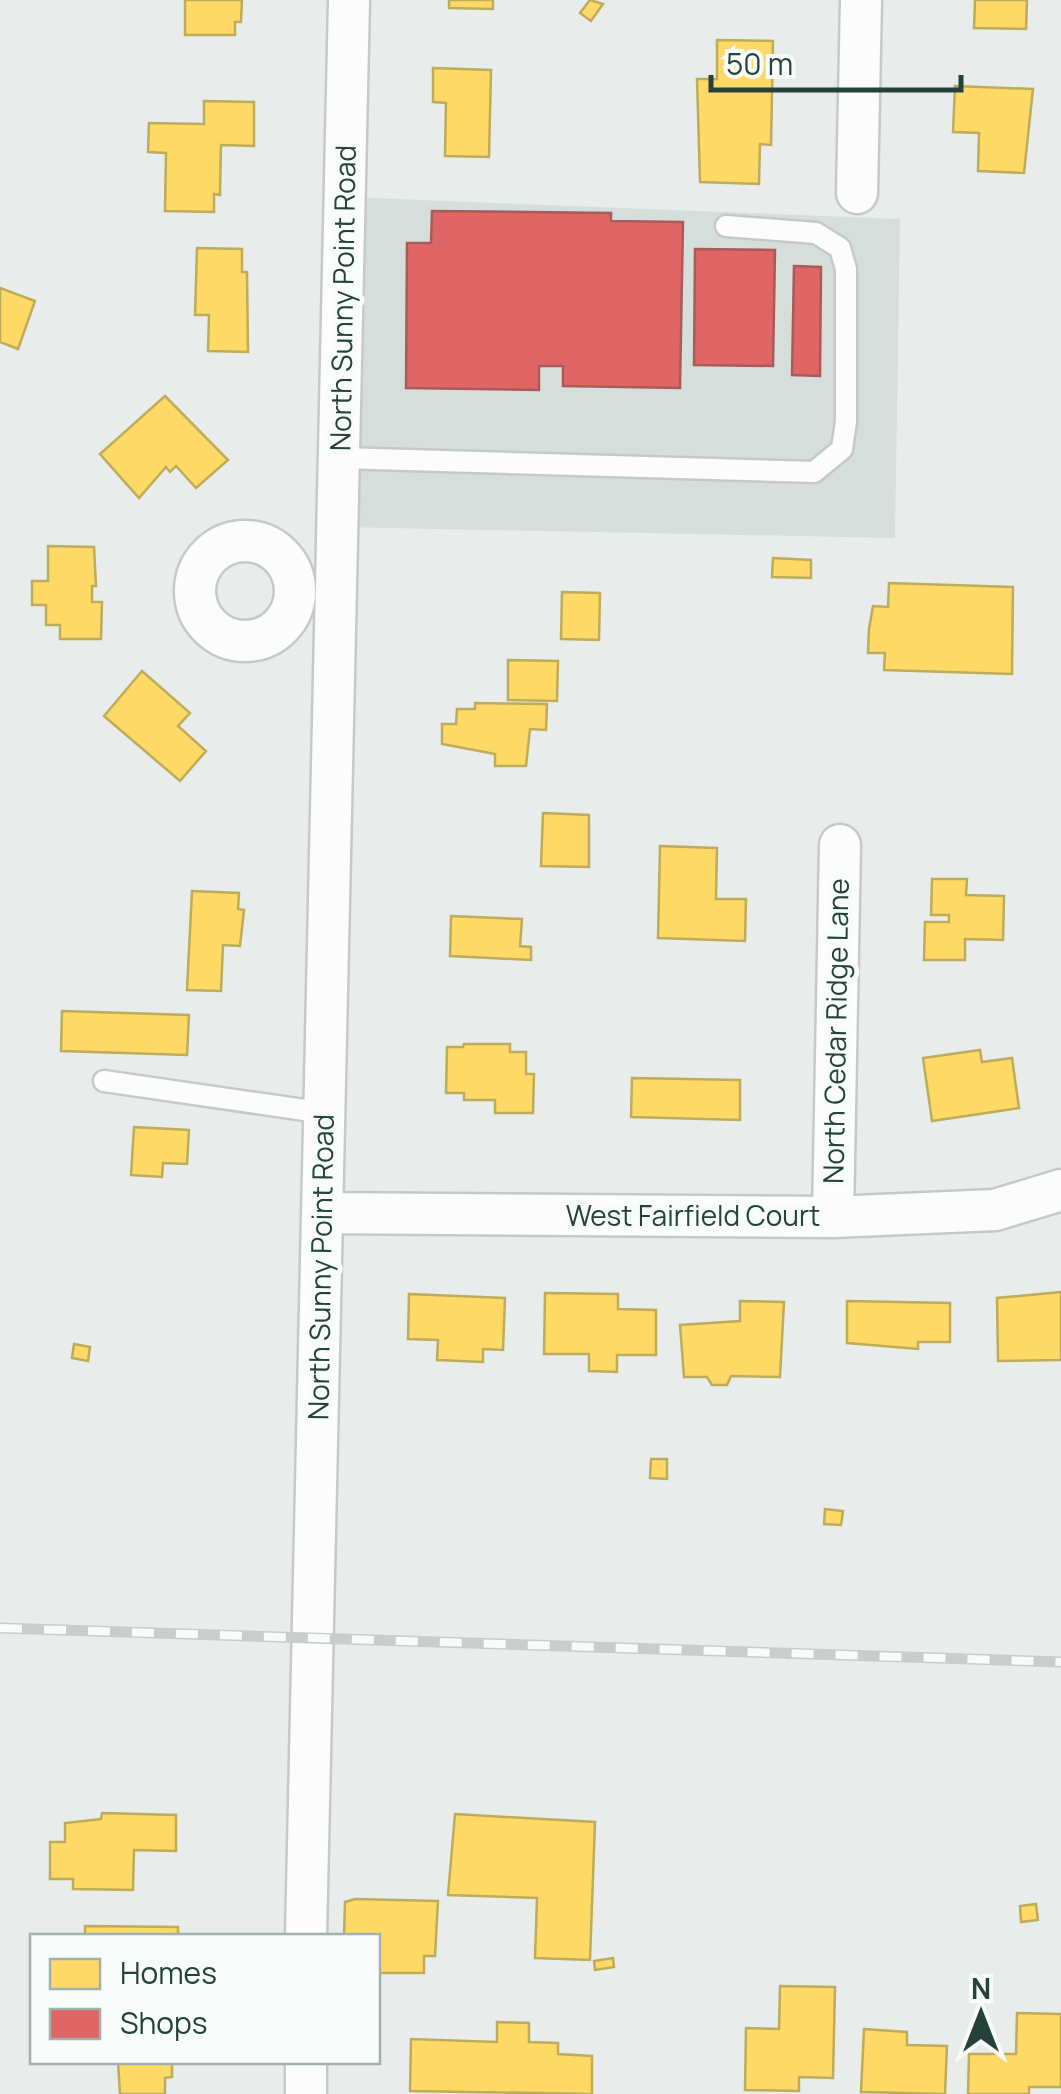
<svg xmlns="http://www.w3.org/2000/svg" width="1061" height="2094" font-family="Manrope,sans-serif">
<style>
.built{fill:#d6dedb}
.homes{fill:#ffd966;stroke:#bdac59;stroke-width:2.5}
.shops{fill:#e06666;stroke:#a85b59;stroke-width:2.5}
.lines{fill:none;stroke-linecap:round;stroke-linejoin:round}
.service-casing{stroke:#c5cac8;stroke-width:25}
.minor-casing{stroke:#c5cac8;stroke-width:45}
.service{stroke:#fcfcfc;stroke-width:20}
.minor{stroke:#fcfcfc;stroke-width:40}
.rail-casing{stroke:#c9cdcc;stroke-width:11}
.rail{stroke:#f7fbf9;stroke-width:8;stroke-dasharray:22;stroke-linecap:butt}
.labels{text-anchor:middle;stroke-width:10;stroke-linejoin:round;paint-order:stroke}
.street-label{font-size:28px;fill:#24423a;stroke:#f7fbf9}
</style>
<rect width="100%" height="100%" fill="#e8edeb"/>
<!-- built -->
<path class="built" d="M345,197L900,219L895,538L338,527Z"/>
<!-- homes -->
<path class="homes" d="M185,0H242L241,22H235V35H185Z
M449,0H493V9L449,8Z
M590,0L603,4L591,21L580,13Z
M975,0H1027L1026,29L974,28Z
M717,40L773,41L771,145L760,144L759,184L700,182L697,79H717Z
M433,68L491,70L489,157L445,156L446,103L433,102Z
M955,86L1033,89L1024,173L978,171L979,133L953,132Z
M204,101L254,102V146L221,145L220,195L214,194V212L165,211L166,153L148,152L149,123L204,124Z
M197,248L242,249V272H247L248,352L208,351L209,315H195Z
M0,288L35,301L18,349L0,342Z
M165,396L228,460L196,488L176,466L170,472L166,467L139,498L100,454Z
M48,546L94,547L96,586H92V602H102L101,639H60V625H46V605H32V581H48Z
M773,558L811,560V578L772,577Z
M889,583L1013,587L1012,674L884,670L885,653H868L869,629L873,606L888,607Z
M562,592L600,593L599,640L561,639Z
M508,660L558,661L557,701L508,700Z
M142,671L190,713L178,726L206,751L180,781L104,716Z
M475,703L547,704L546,730L530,729L526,766H495V754L442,744V724H456L457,709H475Z
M543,813L589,815V867L541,866Z
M660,846L717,848L716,899H746L745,941L658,938Z
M932,879H967L966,895L1004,896L1003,940L965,939V960H924L925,922H949V915H931Z
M192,891L239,893L238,909L244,910L240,946L223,945L221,991L187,990Z
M451,916L522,919L520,946L531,947V960L450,956Z
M62,1011L189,1015L187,1055L61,1051Z
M464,1044H510V1052H526V1074H534L533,1113H495V1100H464V1093H446L447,1047H463Z
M980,1050L982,1062L1012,1058L1019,1108L932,1121L923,1058Z
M632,1078L740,1080V1120L631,1117Z
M134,1127L189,1130L187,1164L163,1163L162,1177L131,1175Z
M1061,1292V1360L998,1361L997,1298Z
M545,1293L618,1294V1309L656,1310V1355H617V1372L589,1371V1354H544Z
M409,1294L505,1298L503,1350L483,1349V1362L437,1360L438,1340L408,1339Z
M740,1301L784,1302L780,1377L731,1376L727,1385H712L707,1377H684L680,1325L740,1321Z
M847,1301L950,1303V1342H918V1349L847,1343Z
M74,1344L90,1347L88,1361L72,1358Z
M651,1459H667V1479L650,1478Z
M825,1509L843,1511L841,1525L824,1524Z
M102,1813L176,1815V1851L134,1850L133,1890L73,1889V1879H50V1842H65V1823L101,1819Z
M455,1814L595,1822L590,1960L535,1958L537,1898L448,1895Z
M355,1899L438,1901L435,1956H424V1973H378V1936H344L345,1902Z
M1036,1904L1038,1920L1021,1922L1020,1906Z
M85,1926L178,1927V1936H85Z
M613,1958L614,1967L595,1970L594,1961Z
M780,1986L835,1987L833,2078L799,2077V2091L745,2090L746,2028L779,2029Z
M1017,2013L1061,2014V2087H1029V2094H968L969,2054H1016Z
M497,2022L529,2023V2042L558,2043V2054L592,2056V2094L410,2091L411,2039L497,2042Z
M864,2029L907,2032V2045L947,2046L945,2094L861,2092Z
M118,2062H172V2077L165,2078V2094H120Z"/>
<!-- shops -->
<path class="shops" d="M432,211L611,213V221L683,222L680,388L563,386V366H539V390L406,388L407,243H431Z
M695,249L775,250L773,366L694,365Z
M794,266L821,267L820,376L792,375Z"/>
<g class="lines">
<defs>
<path id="service" d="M340,458L814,472L842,449L846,421V269L840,248L816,233L726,226
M104,1081L325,1113"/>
<path id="minor" d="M857,193L861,0
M195 591a50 50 0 1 1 100 0a50 50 0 1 1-100 0Z
M323,1213L833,1217L995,1210L1061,1190
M833,1217L840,845
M306,1936L349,0
M306,2062V2094"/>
</defs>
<!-- service casing -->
<use href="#service" class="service-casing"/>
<!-- minor casing -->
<use href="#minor" class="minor-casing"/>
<!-- service -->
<use href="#service" class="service"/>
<!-- minor -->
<use href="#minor" class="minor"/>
<defs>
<path id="rail" d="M0,1628L1061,1662"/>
</defs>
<!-- rail casing -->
<use href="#rail" class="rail-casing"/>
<!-- rail -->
<use href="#rail" class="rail"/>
</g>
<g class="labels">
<!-- street labels -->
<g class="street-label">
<text transform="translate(343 298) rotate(-89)" y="10">North Sunny Point Road</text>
<text transform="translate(836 1031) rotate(-89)" y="10">North Cedar Ridge Lane</text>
<text x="693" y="1226">West Fairfield Court</text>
<text transform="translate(321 1267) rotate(-89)" y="10">North Sunny Point Road</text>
</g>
</g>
<!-- legend -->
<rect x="30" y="1934" width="350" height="130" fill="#f7fbf9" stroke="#a3b1ad" stroke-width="2.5"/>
<rect x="50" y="1959" width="50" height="30" fill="#ffd966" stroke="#a3b1ad" stroke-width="2.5"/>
<text x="120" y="1984" font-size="30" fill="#24423a">Homes</text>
<rect x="50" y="2009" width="50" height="30" fill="#e06666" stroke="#a3b1ad" stroke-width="2.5"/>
<text x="120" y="2034" font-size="30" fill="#24423a">Shops</text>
<!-- north arrow -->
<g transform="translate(981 2014)" stroke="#f7fbf9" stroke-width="8" paint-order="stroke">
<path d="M0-8L18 38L0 25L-18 38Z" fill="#24423a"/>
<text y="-15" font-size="28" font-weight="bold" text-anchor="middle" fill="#24423a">N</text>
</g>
<!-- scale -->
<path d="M711 75v15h250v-15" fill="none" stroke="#24423a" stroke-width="5"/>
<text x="726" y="75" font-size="30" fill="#24423a" stroke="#f7fbf9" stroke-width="8" paint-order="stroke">50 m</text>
</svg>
